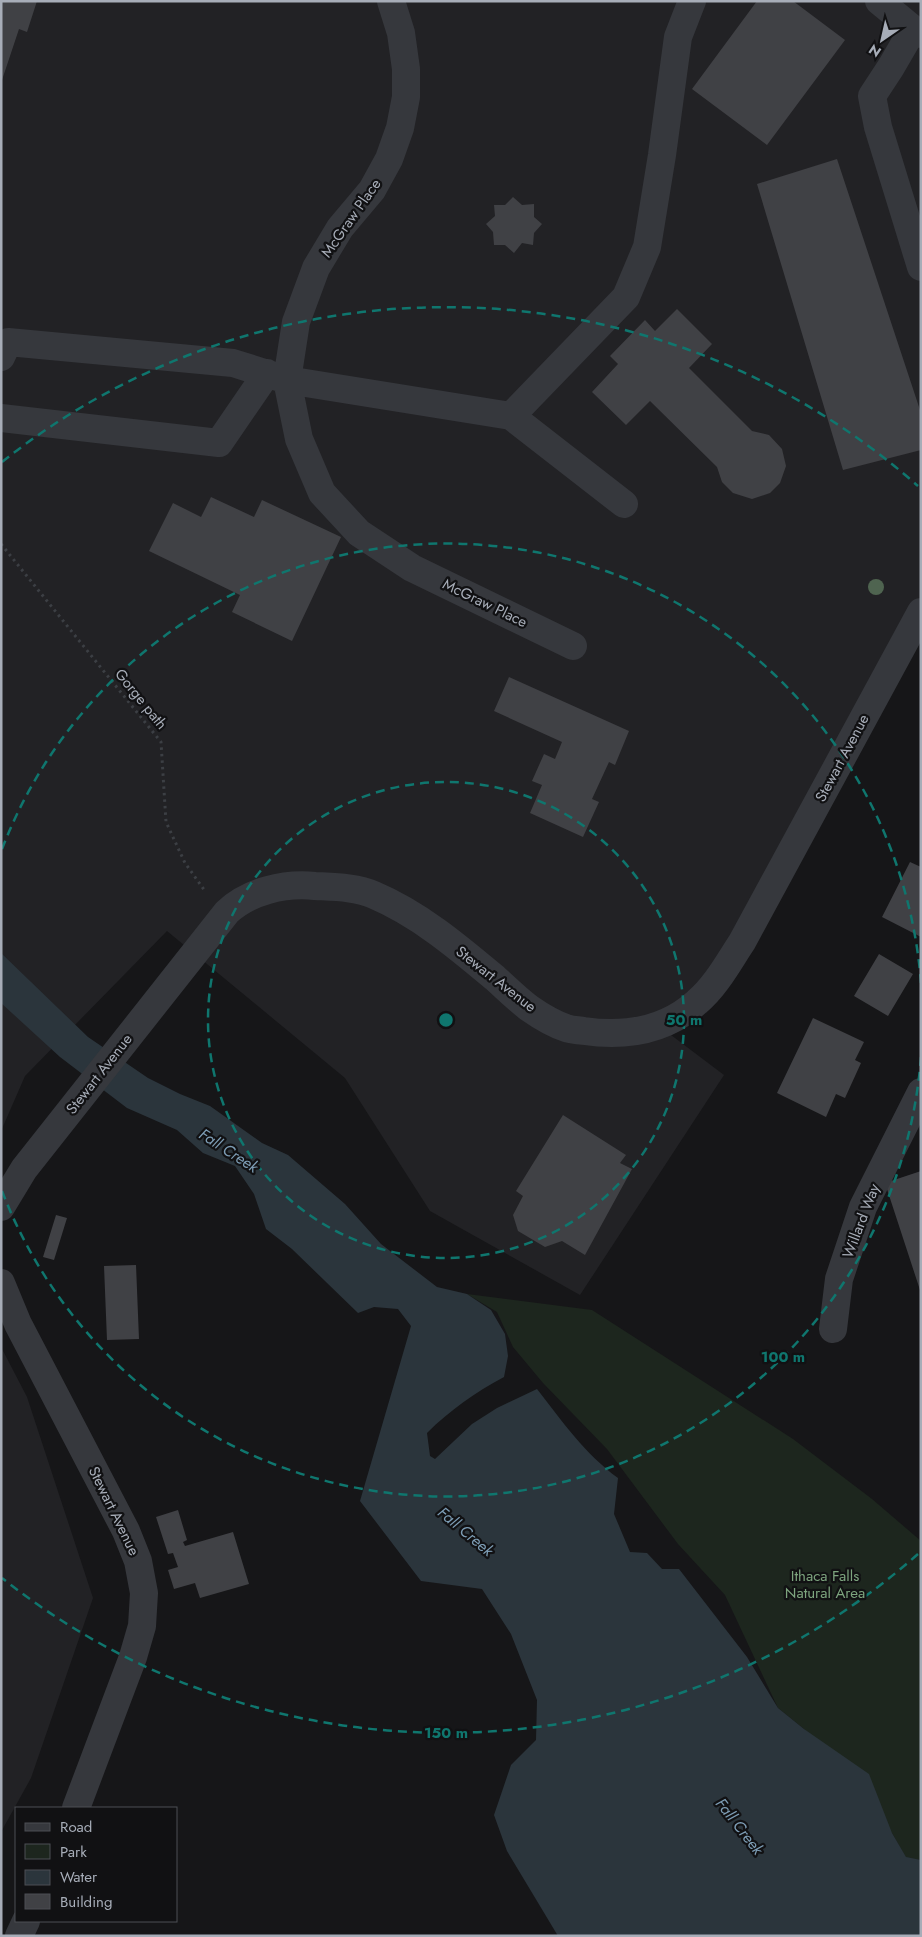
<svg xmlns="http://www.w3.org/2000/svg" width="922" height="1937" font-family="Jost,sans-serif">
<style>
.built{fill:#222225}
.green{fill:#1d261e}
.water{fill:#2b353c}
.building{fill:#404145}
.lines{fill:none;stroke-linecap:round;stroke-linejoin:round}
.path{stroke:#3c3f44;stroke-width:3;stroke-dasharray:2.5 4;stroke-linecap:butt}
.minor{stroke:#36383d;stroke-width:28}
.tree{fill:#4f6450}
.ring{fill:none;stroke:#0f766e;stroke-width:2.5;stroke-dasharray:9 6}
.labels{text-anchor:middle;stroke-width:4.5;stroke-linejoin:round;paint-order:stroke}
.street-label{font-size:15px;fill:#a7adb8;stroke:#111113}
.park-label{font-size:15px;fill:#7da47e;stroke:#111113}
.water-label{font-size:16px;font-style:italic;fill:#7d9db5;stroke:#111113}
.centre{fill:#0f766e;stroke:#111113;stroke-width:2.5}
.ring-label{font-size:15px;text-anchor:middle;font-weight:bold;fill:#0f766e;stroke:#111113;stroke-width:4.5;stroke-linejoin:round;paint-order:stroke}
</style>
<rect width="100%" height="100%" fill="#161618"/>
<!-- built -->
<path class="built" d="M1,1H921V622L724,984L667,1032L724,1075L580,1295L430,1211L345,1078L167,931L25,1076L1,1131Z
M1,1347L27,1397L93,1598L31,1778L1,1832Z"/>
<!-- green -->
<path class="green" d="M467,1294L592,1310L793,1439L872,1499L921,1541V1860L906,1858L892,1833L804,1729L778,1708L725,1595L678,1544L607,1449L543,1383L513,1347L497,1312Z"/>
<!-- water -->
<path class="water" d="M1,953L88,1037L148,1078L180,1094L210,1106L262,1143L288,1155L345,1204L381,1244L437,1287L467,1294L491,1310L505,1334L508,1356L504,1377C476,1392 450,1410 427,1433L430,1456L435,1459L472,1424L497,1408L537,1389C562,1421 585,1454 618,1478L614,1514L630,1552L647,1553L662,1569H679L747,1657L778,1708L804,1729L869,1774L892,1833L906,1857L921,1860V1936H558L507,1851L494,1815L511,1765L536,1740L537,1700L511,1634L482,1589L421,1581L360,1501L411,1326L398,1309L374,1307L358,1313L292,1249L266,1229L254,1194L235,1166L203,1153L177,1130L127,1108L60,1057L1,1003Z"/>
<!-- building -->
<path class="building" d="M1,1H37L27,32L19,29L2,80Z
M757,1H793L845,40L767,145L692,89Z
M837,159L921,413V450L843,470L757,184Z
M513,197L522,205L534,204V217L542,224L534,233L533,245L522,243L514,253L505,245H494L493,232L486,224L495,216L494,205H505Z
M677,309L712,344L689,368L752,431L769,435L782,449L786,466L780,483L770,493L752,499L733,493L722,482L717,467L650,401L626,425L592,392L618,364L610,356L645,320L655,331Z
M211,497L254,517L262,500L341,537L292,641L232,612L240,595L149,551L173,503L201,517Z
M509,677L629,731L615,765L609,762L592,799L599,802L583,837L530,813L542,785L532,781L544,754L555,759L562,742L494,711Z
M910,862L921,867V937L882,917Z
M879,954L913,974L888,1016L854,996Z
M813,1018L864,1042L855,1060L861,1063L845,1098L836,1094L826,1117L777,1093Z
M563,1115L626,1155L620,1163L632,1169L585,1255L562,1241L545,1247L518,1231L513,1215L523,1196L516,1191Z
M921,1171V1290H920L885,1183Z
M56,1215L67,1218L54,1260L43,1257Z
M136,1265L139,1339L107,1340L104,1266Z
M178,1510L187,1540L183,1542L185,1546L233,1532L249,1584L200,1598L195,1583L174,1589L168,1570L178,1567L173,1553L168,1554L156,1517Z"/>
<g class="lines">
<!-- path -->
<path class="path" d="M1,544L161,742L166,822L185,863L205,891"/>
<!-- minor -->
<path class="minor" d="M391,1L401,33L406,69V97L400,128L389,159L372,190L340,228L316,268L296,322L287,380L299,439L322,493L359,533L412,568L573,646
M879,1L913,29
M921,34L913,29L891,67L872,96L878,127L921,267
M1,357L8,342L233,363L287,380L511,416L626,297L647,247L662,155L678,37L692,1
M511,416L624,504
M1,418L219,443L267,373
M1,1207L24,1169L227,912C250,891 284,883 315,886C334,887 356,887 374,895C419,914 458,947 495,978C506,988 517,999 529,1008C539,1015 554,1024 566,1028C571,1030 578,1030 584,1031C626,1037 665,1031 697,1002C716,986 728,963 742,942L921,612
M1,1283L18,1324L126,1531L138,1561L144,1593L142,1626L133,1657L76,1808
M833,1329L839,1279L863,1207L921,1092
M19,1936L26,1921"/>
</g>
<!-- trees -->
<circle class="tree" cx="876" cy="587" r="8"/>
<!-- distance rings -->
<g class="ring">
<circle cx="446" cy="1020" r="238"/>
<path d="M921 1057A476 476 0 0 1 2 1191M2 849A476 476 0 0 1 921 983"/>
<path d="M918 1554A713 713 0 0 1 2 1578M2 462A713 713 0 0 1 918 486"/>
</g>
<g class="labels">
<!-- street labels -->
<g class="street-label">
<text transform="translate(351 218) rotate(-55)" y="5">McGraw Place</text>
<text transform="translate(485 603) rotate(26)" y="5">McGraw Place</text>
<text transform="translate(141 699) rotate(51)" y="5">Gorge path</text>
<text transform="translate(842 758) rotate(-62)" y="5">Stewart Avenue</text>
<text transform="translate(496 979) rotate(38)" y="5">Stewart Avenue</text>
<text transform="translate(99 1074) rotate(-52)" y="5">Stewart Avenue</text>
<text transform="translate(861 1221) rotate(-69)" y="5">Willard Way</text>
<text transform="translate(114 1511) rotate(64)" y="5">Stewart Avenue</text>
</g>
<!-- park labels -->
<g class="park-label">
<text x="825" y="1581">Ithaca Falls<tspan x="825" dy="17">Natural Area</tspan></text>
</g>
<!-- water labels -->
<g class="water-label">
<text transform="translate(229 1150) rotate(33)" y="6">Fall Creek</text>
<text transform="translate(466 1531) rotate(40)" y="6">Fall Creek</text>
<text transform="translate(740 1826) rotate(52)" y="6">Fall Creek</text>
</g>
</g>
<circle cx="446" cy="1020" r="8" class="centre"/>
<g class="ring-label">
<text x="684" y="1025">50 m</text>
<text x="783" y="1362">100 m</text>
<text x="446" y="1738">150 m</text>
</g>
<!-- border -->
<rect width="922" height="1937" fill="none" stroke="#a7adb8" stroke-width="5"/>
<!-- legend -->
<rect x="15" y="1807" width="162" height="115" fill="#111113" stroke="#4d4f55"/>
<rect x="25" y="1823" width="25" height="8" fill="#36383d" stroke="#4d4f55"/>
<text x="60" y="1832" font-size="15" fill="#a7adb8">Road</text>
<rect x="25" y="1844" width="25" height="15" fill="#1d261e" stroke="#4d4f55"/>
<text x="60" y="1857" font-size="15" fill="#a7adb8">Park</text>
<rect x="25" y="1870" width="25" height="15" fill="#2b353c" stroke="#4d4f55"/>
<text x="60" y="1882" font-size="15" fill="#a7adb8">Water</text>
<rect x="25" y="1894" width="25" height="15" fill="#404145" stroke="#4d4f55"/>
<text x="60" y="1907" font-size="15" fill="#a7adb8">Building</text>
<!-- north arrow -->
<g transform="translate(882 40) rotate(214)" stroke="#111113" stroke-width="4" paint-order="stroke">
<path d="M0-4L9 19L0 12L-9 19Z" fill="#a7adb8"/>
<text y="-8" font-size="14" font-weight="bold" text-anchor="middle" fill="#a7adb8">N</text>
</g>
</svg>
